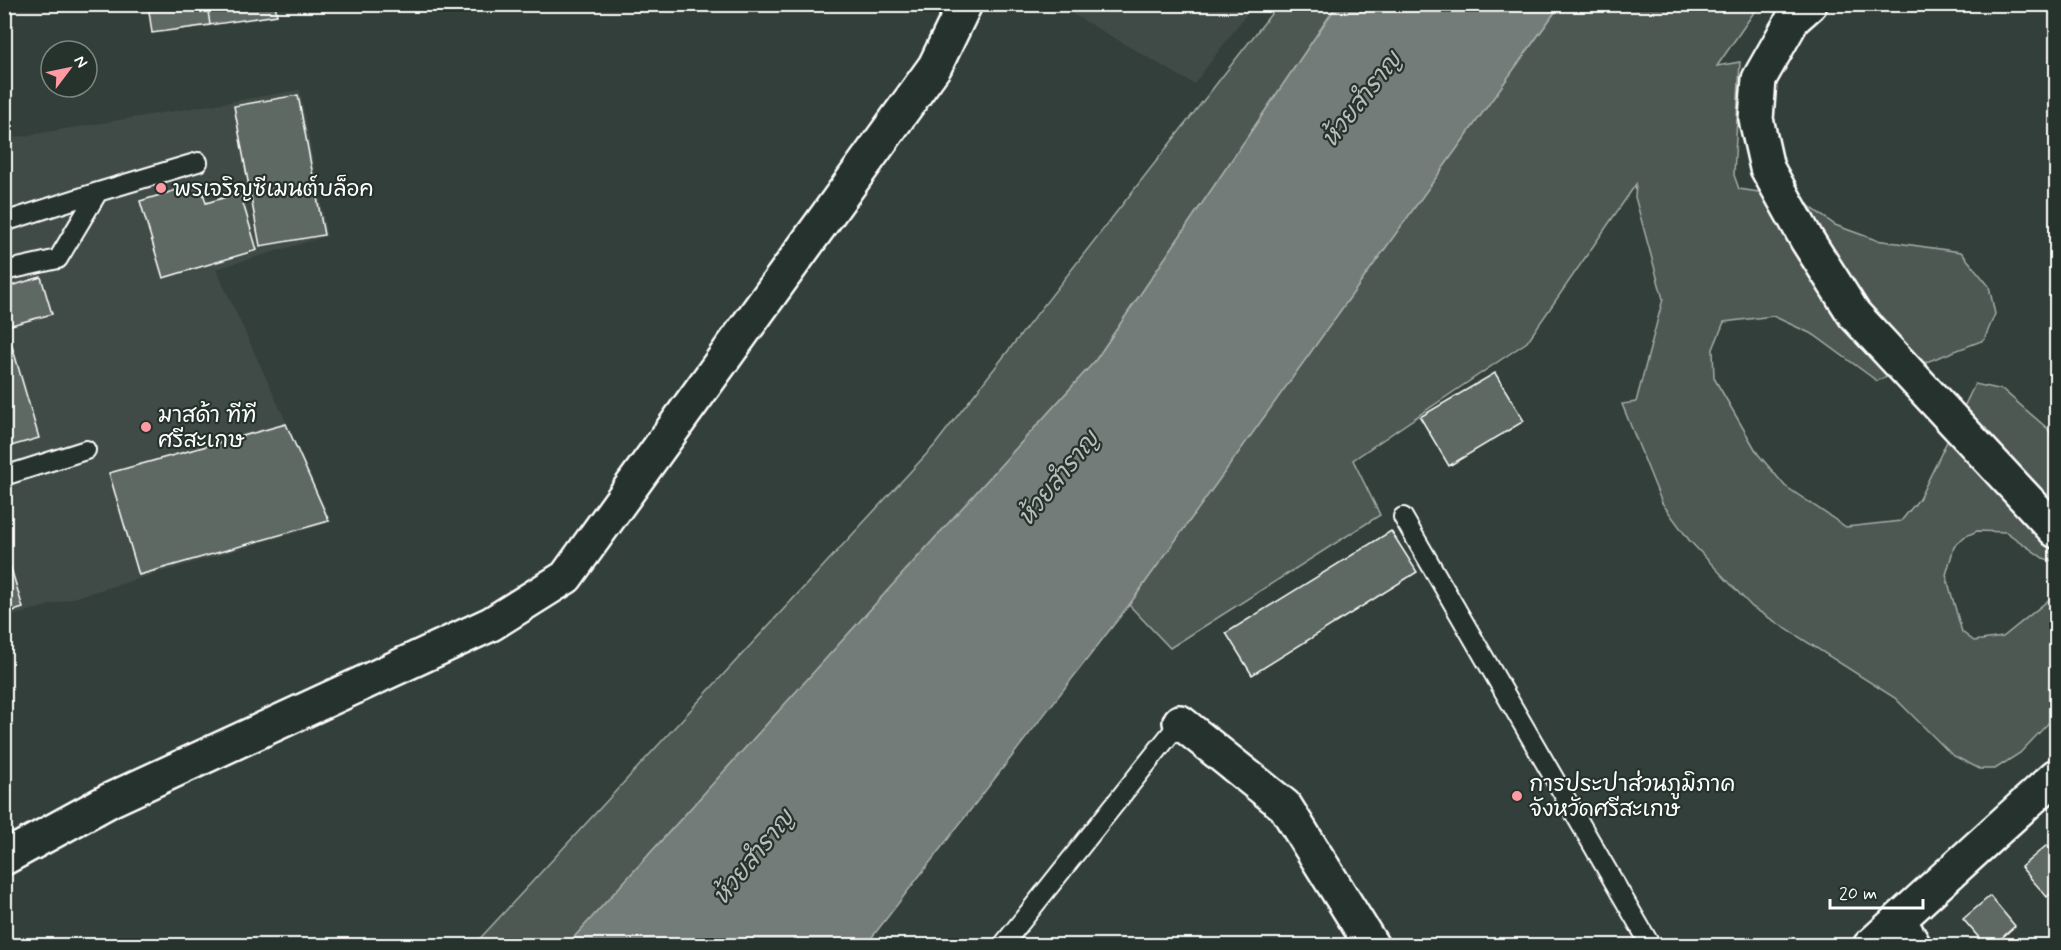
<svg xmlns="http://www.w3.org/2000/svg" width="2061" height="950" font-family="Mynerve,'Playpen Sans Thai',sans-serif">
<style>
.built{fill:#404c47}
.green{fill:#4d5853;stroke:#a6aca9;stroke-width:1.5}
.water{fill:#737b78;stroke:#abb0ae;stroke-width:1.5}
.building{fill:#5f6964;stroke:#fff;stroke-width:1.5}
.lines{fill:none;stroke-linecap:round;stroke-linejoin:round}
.lane-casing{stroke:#fff;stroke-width:22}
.street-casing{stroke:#fff;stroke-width:38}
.lane{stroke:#26332d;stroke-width:18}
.street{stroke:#26332d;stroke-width:33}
.poi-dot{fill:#ff9aa2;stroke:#26332d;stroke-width:2}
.labels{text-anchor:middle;stroke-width:4.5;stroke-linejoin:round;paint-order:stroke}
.poi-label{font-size:22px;fill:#fff;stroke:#26332d;text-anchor:start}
.water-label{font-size:24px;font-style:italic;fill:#b9bdbc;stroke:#26332d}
</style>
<rect width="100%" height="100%" fill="#333f3a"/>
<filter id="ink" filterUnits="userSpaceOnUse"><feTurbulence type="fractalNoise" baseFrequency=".0167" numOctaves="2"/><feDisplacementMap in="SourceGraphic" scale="12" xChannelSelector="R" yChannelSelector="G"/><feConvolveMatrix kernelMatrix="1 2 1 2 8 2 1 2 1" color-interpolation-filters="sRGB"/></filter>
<g filter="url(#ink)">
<!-- built -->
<path class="built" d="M1057,5H1253L1194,84Z
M300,90L327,236L216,269L332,522L5,618V139Z"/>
<!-- green -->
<path class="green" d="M1278,5H1337L1095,361L567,945L473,946L934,446Z
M1560,5H1759L1717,66L1740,62L1734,175L1739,189L1798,198L1835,225L1876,240L1961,252L1989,286L1995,314L1984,340L1877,381L1814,335L1773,316L1724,322L1713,349L1714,378L1758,454L1785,486L1846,527L1901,521L1919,499L1975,384L2003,390L2048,429L2056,444V562L2043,558L2006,532L1977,531L1964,537L1954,547L1946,575L1962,632L1974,641L2003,637L2050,599L2056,596V715L2020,753L1995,769H1980L1952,755L1895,698L1752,607L1689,540L1662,503L1622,404L1636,402L1663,299L1635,197L1636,184L1527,342L1353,460L1380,515L1170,648L1129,605Z"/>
<!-- water -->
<path class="water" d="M1337,5H1560L1129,605L866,945H567L1095,361Z"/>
<!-- building -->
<path class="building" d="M148,4H207L210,25L152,33Z
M207,4H275L277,15L210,25Z
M298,95L324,235L260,246L234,106Z
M200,183L206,203L240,193L257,250L163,278L140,201Z
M41,277L52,314L4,327V288Z
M10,339L39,438L4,448V341Z
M1495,373L1524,421L1449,466L1420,417Z
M286,424L329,521L139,575L109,473Z
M1391,531L1417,572L1252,675L1226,633Z
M4,545L23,608L4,614Z
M2047,845L2056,855V889L2047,897L2021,867Z
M1990,896L2015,926L1993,946H1986L1963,919Z"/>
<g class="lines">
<defs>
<path id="lane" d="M98,192L198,162
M4,222L98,192L58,259L4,271
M4,476L86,450
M1403,517L1651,946
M1002,946L1180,722"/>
<path id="street" d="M1810,4L1793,19L1759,79L1756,119L1767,168L1807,240L1854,314L2056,531
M1180,722L1285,806L1372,946
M4,858L110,800L491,624L566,577L935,66L965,4
M1899,920L1914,946
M1870,946L2056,776"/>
</defs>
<!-- lane casing -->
<use href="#lane" class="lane-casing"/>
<!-- street casing -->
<use href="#street" class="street-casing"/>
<!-- lane -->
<use href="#lane" class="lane"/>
<!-- street -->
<use href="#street" class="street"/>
</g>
</g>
<!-- markers -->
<g class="poi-dot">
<circle cx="161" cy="188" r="6"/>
<circle cx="146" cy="427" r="6"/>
<circle cx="1517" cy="796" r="6"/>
</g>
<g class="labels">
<!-- poi labels -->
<g class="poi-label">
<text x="173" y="196">พรเจริญซีเมนต์บล็อค</text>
<text x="158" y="422">มาสด้า ทีที<tspan x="158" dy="25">ศรีสะเกษ</tspan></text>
<text x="1529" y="791">การประปาส่วนภูมิภาค<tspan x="1529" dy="25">จังหวัดศรีสะเกษ</tspan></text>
</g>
<!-- water labels -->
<g class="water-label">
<text transform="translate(1361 99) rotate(-52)" y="8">ห้วยสำราญ</text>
<text transform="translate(1058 478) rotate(-51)" y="8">ห้วยสำราญ</text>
<text transform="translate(753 857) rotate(-51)" y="8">ห้วยสำราญ</text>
</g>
</g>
<!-- margin -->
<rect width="2061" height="950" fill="none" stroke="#26332d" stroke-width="24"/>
<rect x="12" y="12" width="2037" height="926" fill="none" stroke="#fff" stroke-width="2" filter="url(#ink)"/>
<!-- north arrow -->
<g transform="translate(69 69) rotate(58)"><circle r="28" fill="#26332d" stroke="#7d8581" stroke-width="1.5"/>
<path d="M0-4.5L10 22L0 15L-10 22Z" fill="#ff9aa2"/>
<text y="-9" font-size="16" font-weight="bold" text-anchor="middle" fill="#ffffff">N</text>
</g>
<!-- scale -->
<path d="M1830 899v9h93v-9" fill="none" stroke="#ffffff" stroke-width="3"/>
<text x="1839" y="899" font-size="18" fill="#ffffff" stroke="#26332d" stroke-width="4.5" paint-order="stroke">20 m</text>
</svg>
